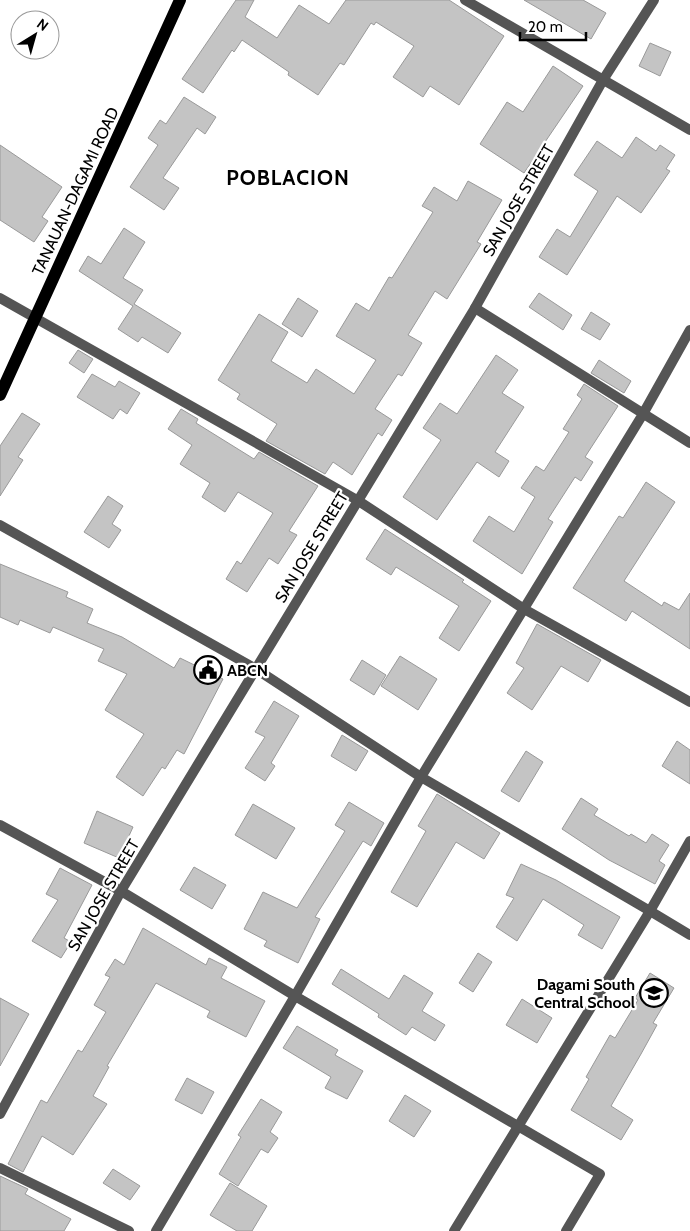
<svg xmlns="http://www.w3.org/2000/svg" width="690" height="1231" font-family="Cabin,sans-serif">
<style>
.building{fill:#c4c4c4;stroke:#999}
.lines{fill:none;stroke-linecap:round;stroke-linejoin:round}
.service{stroke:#555;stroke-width:10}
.minor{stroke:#555;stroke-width:10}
.tertiary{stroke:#555;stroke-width:10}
.primary{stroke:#000;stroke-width:12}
.labels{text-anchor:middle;stroke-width:4.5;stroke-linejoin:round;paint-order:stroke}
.street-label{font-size:16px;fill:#000;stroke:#fff}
.poi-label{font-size:16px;font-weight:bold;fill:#000;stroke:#fff;text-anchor:start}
.district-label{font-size:21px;font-weight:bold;letter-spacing:1px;fill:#000;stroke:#fff}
</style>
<rect width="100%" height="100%" fill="#fff"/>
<!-- building -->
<path class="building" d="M236,0H254L245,17L277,38L299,5L329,24L346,0H449L504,36L459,105L430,86L423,97L393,77L414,46L376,22L374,25L371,23L344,65L340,63L318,95L288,75L289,72L242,40L234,52L232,50L203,93L182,79Z
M524,0H583L606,13L591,39Z
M650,43L671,52L660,76L639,66Z
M553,66L583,86L524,173L480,144L507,102L523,112Z
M184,97L216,117L205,134L197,128L163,178L179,188L164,210L130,187L158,145L148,138L160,120L166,124Z
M636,137L656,151L660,145L675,155L666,169L670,171L641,213L617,196L567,275L539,257L557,229L570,237L598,191L574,175L597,141L622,158Z
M0,145L62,187L42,217L48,221L34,242L0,220Z
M468,181L502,200L477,242L481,244L447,299L435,291L408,335L422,343L402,376L398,374L375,409L392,420L382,436L378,433L352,475L333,462L325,474L266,441L277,424L237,399L240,394L218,380L259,314L288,332L271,361L307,383L316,369L354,394L376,360L336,336L356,303L369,311L389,277L392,278L433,212L422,206L434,187L457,201Z
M124,228L145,242L123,278L143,290L134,304L181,333L168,353L142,337L138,342L118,329L133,306L79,271L88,256L101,264Z
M539,293L572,315L563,330L529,307Z
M298,298L318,311L302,337L282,324Z
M591,312L610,324L600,340L581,329Z
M78,350L93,359L84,373L69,363Z
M496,355L518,370L502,393L524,407L495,452L509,461L499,477L477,462L437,520L403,497L441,440L423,428L440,403L457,414Z
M599,360L631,381L624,393L591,373Z
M92,374L115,387L119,381L140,393L127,414L120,409L113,419L77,397Z
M584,384L618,406L585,457L593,462L581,481L575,477L548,519L553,522L522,574L473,541L489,516L514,532L535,497L521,488L536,466L544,471L569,432L563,429L582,399L577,395Z
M181,409L198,419L196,423L254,459L259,452L318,486L289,531L297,535L278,564L269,558L247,592L226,579L237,561L241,564L273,513L238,492L225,512L202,497L210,483L180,464L192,445L168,429Z
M22,413L40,424L18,457L23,460L0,496V446Z
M646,482L675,502L624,581L662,606L664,602L679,610L690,593V649L632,611L626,621L573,588L619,516L623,518Z
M108,496L123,506L112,524L121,530L109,548L84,532Z
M385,529L464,580L462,582L491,601L459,651L439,638L459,606L396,567L391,575L366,559Z
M0,564L68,592L66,597L93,609L87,623L122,637L174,668L180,658L223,679L184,754L177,750L165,769L162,767L143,796L116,777L144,734L105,710L127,674L98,661L104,649L53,627L50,633L20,620L18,625L0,617Z
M537,624L601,660L588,682L561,666L532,710L507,693L524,668L516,663Z
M400,656L437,679L418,710L381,686Z
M362,660L386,675L374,695L350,680Z
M274,701L299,716L271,763L275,766L265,781L245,768L265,737L255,732Z
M342,735L368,751L356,771L331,756Z
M677,741L690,750V784L662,766Z
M526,751L543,762L519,802L501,791Z
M437,794L500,833L484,859L456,842L417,907L391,892L426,831L418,826Z
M581,798L598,809L594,815L629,836L631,834L646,843L652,834L669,845L659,861L665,865L655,884L609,860L562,829Z
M349,802L384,823L371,846L363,841L315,917L320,919L298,963L264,946L267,941L244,929L263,892L297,908L345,831L335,825Z
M253,804L295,828L276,859L235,835Z
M97,811L133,827L119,858L84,843Z
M521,864L556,880L620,917L602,949L578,935L584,925L543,899L517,941L496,927L514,898L506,895Z
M194,867L226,885L212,909L180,890Z
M60,868L92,885L64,938L71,942L61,958L32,941L58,900L46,894Z
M143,928L206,965L209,958L227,967L221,978L265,1001L246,1037L207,1017L210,1011L156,983L107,1066L109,1067L93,1096L107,1104L73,1155L42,1136L23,1172L8,1164L41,1100L47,1103L78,1050L82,1052L106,1012L94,1005L110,977L105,975L115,959L124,965Z
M478,953L492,962L473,992L459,983Z
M341,969L389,999L404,975L433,993L422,1011L445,1025L435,1041L412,1027L406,1035L378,1017L379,1014L332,984Z
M650,973L674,988L653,1023L657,1025L641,1054L611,1106L633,1120L621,1140L571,1110L589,1079L586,1077L610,1035L615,1038L638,1000L635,998Z
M0,998L29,1014L0,1066Z
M522,999L552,1018L537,1043L506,1025Z
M297,1026L338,1050L335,1055L363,1071L347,1099L325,1088L331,1077L283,1048Z
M187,1078L214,1092L202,1114L175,1100Z
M405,1095L431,1111L414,1137L389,1121Z
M261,1099L282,1112L270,1132L278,1138L268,1153L261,1149L238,1186L219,1174L241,1137L238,1135Z
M113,1169L140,1186L130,1200L103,1183Z
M0,1176L28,1189L25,1194L71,1219L64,1231H0Z
M230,1183L267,1206L252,1231H237L210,1215Z"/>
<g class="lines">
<!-- service -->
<path class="service" d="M650,911L690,935"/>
<!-- minor -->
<path class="minor" d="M465,0L690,130
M0,298L357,500L524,609L690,702
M475,308L690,443
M0,525L256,669L421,777L650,911
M0,825L121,891L295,996L600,1174L566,1231
M0,1168L129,1231
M156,1231L295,996L421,777L643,414L690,330
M454,1231L650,911L690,841"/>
<!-- tertiary -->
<path class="tertiary" d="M0,1114L121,891L475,308L603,80L654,0"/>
<!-- primary -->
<path class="primary" d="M0,395L180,0"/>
</g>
<!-- icons -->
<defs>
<symbol id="civic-ring" viewBox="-11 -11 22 22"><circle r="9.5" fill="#fff" stroke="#000" stroke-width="1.5"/><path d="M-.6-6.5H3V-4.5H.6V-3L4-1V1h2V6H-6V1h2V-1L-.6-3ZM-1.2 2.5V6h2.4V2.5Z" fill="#000"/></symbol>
<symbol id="school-ring" viewBox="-11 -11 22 22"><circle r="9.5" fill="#fff" stroke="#000" stroke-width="1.5"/><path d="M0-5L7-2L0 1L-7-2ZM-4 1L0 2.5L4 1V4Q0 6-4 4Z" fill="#000"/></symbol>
</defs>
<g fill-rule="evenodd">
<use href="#civic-ring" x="192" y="654" width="32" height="32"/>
<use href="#school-ring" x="638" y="977" width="32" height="32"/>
</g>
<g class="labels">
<!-- street labels -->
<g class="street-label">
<text transform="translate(75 191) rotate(-65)" y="6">TANAUAN-DAGAMI ROAD</text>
<text transform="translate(518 200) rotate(-60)" y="6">SAN JOSE STREET</text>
<text transform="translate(311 547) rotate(-59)" y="6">SAN JOSE STREET</text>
<text transform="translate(103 895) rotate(-60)" y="6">SAN JOSE STREET</text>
</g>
<!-- poi labels -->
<g class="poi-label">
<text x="227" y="676">ABCN</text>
<text x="635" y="990" text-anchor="end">Dagami South<tspan x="635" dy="18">Central School</tspan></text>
</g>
<!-- district labels -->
<g class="district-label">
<text x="288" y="185">POBLACION</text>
</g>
</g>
<!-- north arrow -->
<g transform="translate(35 35) rotate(37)"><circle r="24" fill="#ffffff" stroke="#999999"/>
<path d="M0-4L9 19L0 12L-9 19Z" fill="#000000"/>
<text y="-8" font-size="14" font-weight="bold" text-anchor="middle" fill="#000000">N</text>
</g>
<!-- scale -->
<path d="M520 32v8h66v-8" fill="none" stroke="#000000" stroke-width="2.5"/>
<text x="528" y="32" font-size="15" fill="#000000" stroke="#ffffff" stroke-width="4" paint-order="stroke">20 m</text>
</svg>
